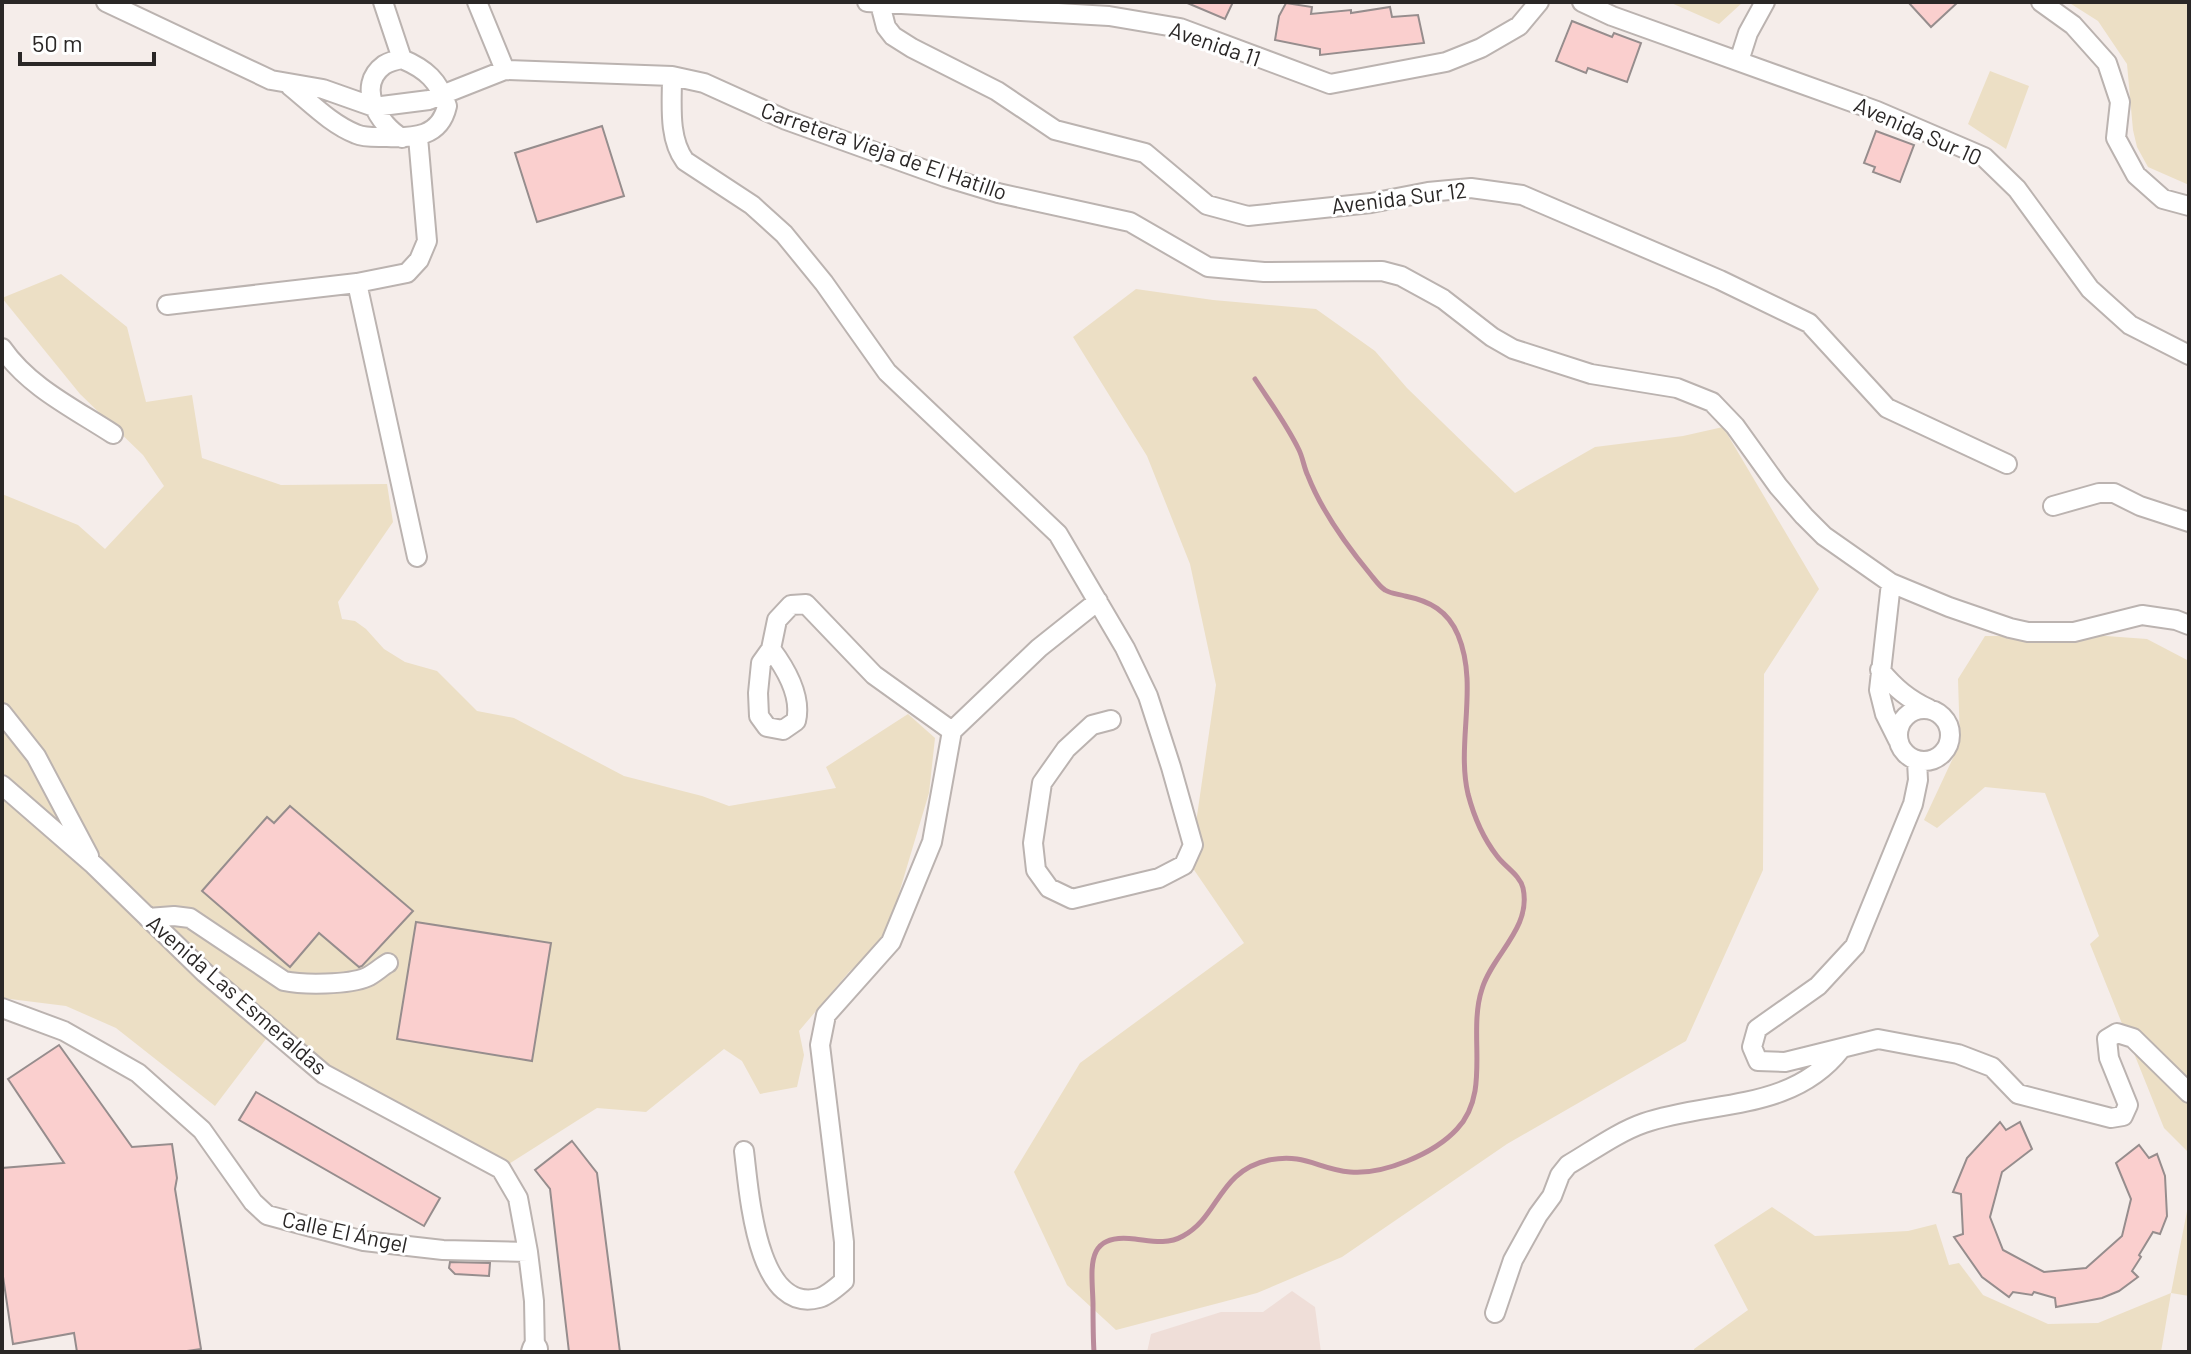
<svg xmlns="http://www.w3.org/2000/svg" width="2191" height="1354" font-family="Barlow,sans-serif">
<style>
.built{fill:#efded8}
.green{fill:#ecdfc5}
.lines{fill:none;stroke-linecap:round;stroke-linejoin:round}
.stream{stroke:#ba8b9b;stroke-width:5}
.building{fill:#facfce;stroke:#968d8d;stroke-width:2}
.minor-casing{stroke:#bbb3b0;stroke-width:22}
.secondary-casing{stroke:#bbb3b0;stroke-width:28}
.minor{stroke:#fff;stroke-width:18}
.secondary{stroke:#fff;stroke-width:24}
.labels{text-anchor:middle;stroke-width:6;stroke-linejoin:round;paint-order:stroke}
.street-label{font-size:22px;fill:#2a2726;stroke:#fff}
</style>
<rect width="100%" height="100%" fill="#f5edea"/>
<!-- built -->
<path class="built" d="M1292,1291L1315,1307L1321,1352H1147L1151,1334L1221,1312H1263Z"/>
<!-- green -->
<path class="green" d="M1669,2H1743L1719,24Z
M2068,2H2189V185L2148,167L2137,147L2133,130L2127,64L2098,21Z
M1990,71L2029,86L2006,149L1968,124Z
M61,274L127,327L146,402L192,395L202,458L281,485L387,484L393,522L338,602L342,619L355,621L366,629L384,649L405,662L437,671L477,711L514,718L624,776L702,796L729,806L836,788L826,767L908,714L935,738L929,793L885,940L849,972L799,1031L804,1055L797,1087L760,1094L742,1061L724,1049L646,1112L597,1108L501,1169L406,1119L272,1031L215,1106L116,1028L66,1006L2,998V494L78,525L105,549L164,486L143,455L80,394L2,298Z
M1136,289L1213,300L1316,309L1375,351L1407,388L1515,493L1595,447L1683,436L1723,427L1819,589L1764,674L1763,870L1686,1041L1507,1144L1342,1257L1257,1293L1116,1330L1067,1285L1014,1172L1080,1063L1244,943L1190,864L1216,685L1190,564L1147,456L1073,337Z
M1985,636H2106L2147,639L2189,661V1153L2164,1128L2090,944L2099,936L2045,793L1985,787L1937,828L1924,820L1960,743L1958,679Z
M2189,1201V1296L2171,1293L2161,1352H1694V1349L1748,1310L1714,1245L1772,1207L1815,1236L1908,1231L1936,1224L1949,1265L1959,1263L1983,1295L2048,1324L2098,1323L2171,1293Z"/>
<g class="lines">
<!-- stream -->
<path class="stream" d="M1094,1352C1093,1336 1093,1320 1093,1303C1092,1268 1084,1232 1135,1239C1152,1241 1167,1245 1183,1236C1219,1217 1218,1171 1269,1160C1305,1153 1318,1169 1350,1172C1383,1175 1434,1154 1457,1129C1492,1092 1467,1034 1482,989C1492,955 1532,928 1523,888C1520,875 1505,867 1497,856C1483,838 1474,817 1468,794C1456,743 1479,685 1458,635C1448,611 1430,601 1405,596C1399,594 1391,594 1385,590C1380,587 1375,580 1371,575C1347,546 1322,512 1308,476C1304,468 1303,458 1299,450C1287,425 1270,402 1255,379"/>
</g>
<!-- building -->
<path class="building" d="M1185,2H1233L1225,19Z
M1908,2H1958L1931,27Z
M1286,3L1312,7L1311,14L1351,10V13L1390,7L1392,17L1418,15L1424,43L1320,55V49L1275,40L1279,16Z
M1572,21L1612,37L1614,33L1641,43L1627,82L1588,68L1586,73L1556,61Z
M602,126L624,196L537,222L515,153Z
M1876,131L1914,145L1900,182L1873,172L1875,167L1864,163Z
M290,806L413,911L362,966L359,967L319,933L290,967L202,891L267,817L274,823Z
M416,922L551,943L532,1061L397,1039Z
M59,1045L132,1147L172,1144L177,1178L175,1189L201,1349L180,1352H77L74,1333L13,1344L2,1270V1168L64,1163L8,1079Z
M256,1092L440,1198L424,1226L239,1120Z
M2000,1122L2006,1130L2020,1122L2032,1149L2002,1172L1990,1217L2003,1250L2044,1272L2086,1268L2122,1236L2131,1199L2116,1163L2139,1145L2149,1158L2157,1154L2165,1176L2167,1216L2160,1234L2153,1232L2139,1255L2141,1257L2132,1271L2138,1277L2119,1291L2102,1298L2056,1307L2055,1298L2034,1292L2032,1295L2013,1292L2009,1297L1982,1277L1954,1237L1963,1234L1961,1194L1953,1192L1967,1158Z
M572,1141L597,1173L620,1352H569L550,1189L535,1170Z
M450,1262L490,1263L489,1276L455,1274L449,1268Z"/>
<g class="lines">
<defs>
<path id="minor" d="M106,2L271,80L323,89L374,107L429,100L505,70L672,76L704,83L786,120L945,177L998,193L1130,222L1208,267L1264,272L1382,271L1401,276L1443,299L1492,337L1513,349L1591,374L1677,388L1712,402L1735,426L1778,486L1804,516L1824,536L1891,583L1949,607L2010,628L2028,632H2074L2142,615L2176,620L2189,625
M383,2L402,59
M477,2L505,70
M867,2L1109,16L1180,28L1330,84L1446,62L1481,48L1519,26L1539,2
M1582,2L1612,16L1877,111L1984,157L2017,189L2090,289L2130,325L2189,355
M2041,2L2073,25L2107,63L2120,102L2116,138L2136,175L2163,199L2189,206
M880,4L886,27L893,36L912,48L997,91L1055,130L1145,153L1207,205L1248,216L1371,203L1428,192L1471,188L1522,195L1720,280L1809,323L1887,408L2007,464
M1739,61L1748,33L1765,2
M672,76C672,104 668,138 685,161L752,205L784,234L824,283L887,372L1058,534L1125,648L1148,696L1171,767L1193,845L1184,865L1159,878L1072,899L1049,888L1036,870L1033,843L1042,783L1066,749L1092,725L1111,720
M290,86C311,103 331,124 356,134C365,138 377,137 387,137C414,138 440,137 447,106C439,81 426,69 402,59C396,60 389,62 384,65C355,86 379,125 402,138
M357,283L417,557
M167,305L357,283L407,273L419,260L427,241L418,137
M2,348C29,387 73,408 113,434
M2053,506L2099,493H2114L2140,506L2189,522
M1891,583L1879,690L1885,714L1898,740
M771,649C786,669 802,696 796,721L783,730L767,727L759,716L758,693L761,663L771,649L777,620L791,605L806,604L874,675L952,731
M1880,670C1895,688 1908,699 1929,709
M1898 735a26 26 0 1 1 52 0a26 26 0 1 1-52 0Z
M2,713L36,756L89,856
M1917,761L1918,780L1913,804L1855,946L1818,986L1757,1029L1752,1047L1758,1061L1785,1062L1878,1039L1958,1054L1992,1067L2018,1094L2111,1118L2123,1116L2128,1105L2109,1058L2107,1039L2117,1033L2133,1038L2189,1093
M2,785L94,865L205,973L324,1074L501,1169L518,1198L528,1252L534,1301L535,1352
M148,918L174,916L190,918L284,981C303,985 349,985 367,977C374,974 381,967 388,963
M2,1008L64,1031L138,1073L202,1130L253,1202L267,1215L364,1241L443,1250L528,1252
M744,1151C749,1190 756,1315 819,1298C827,1296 837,1287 844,1281V1242L820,1045L826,1015L891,942L932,842L952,731L1039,648L1098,601
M1495,1313L1513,1260L1538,1215L1552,1196L1560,1175L1568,1165C1592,1151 1618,1132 1644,1123C1711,1100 1792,1112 1841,1049"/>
<path id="secondary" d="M534,1352L535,1349"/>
</defs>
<!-- minor casing -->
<use href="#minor" class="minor-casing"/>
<!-- secondary casing -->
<use href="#secondary" class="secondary-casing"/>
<!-- minor -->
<use href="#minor" class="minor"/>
<!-- secondary -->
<use href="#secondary" class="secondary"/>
</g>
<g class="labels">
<!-- street labels -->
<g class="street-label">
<text transform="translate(1215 44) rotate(19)" y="8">Avenida 11</text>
<text transform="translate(1918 131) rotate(24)" y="8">Avenida Sur 10</text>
<text transform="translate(884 151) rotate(19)" y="8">Carretera Vieja de El Hatillo</text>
<text transform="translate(1399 198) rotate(-7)" y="8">Avenida Sur 12</text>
<text transform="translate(237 995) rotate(41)" y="8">Avenida Las Esmeraldas</text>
<text transform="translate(345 1232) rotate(12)" y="8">Calle El Ángel</text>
</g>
</g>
<!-- border -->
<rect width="2191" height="1354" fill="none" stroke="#2a2726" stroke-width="8"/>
<!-- scale -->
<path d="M20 52v12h134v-12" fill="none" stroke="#2a2726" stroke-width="4"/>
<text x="32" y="52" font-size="24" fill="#2a2726" stroke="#ffffff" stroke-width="6" paint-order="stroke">50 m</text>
</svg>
